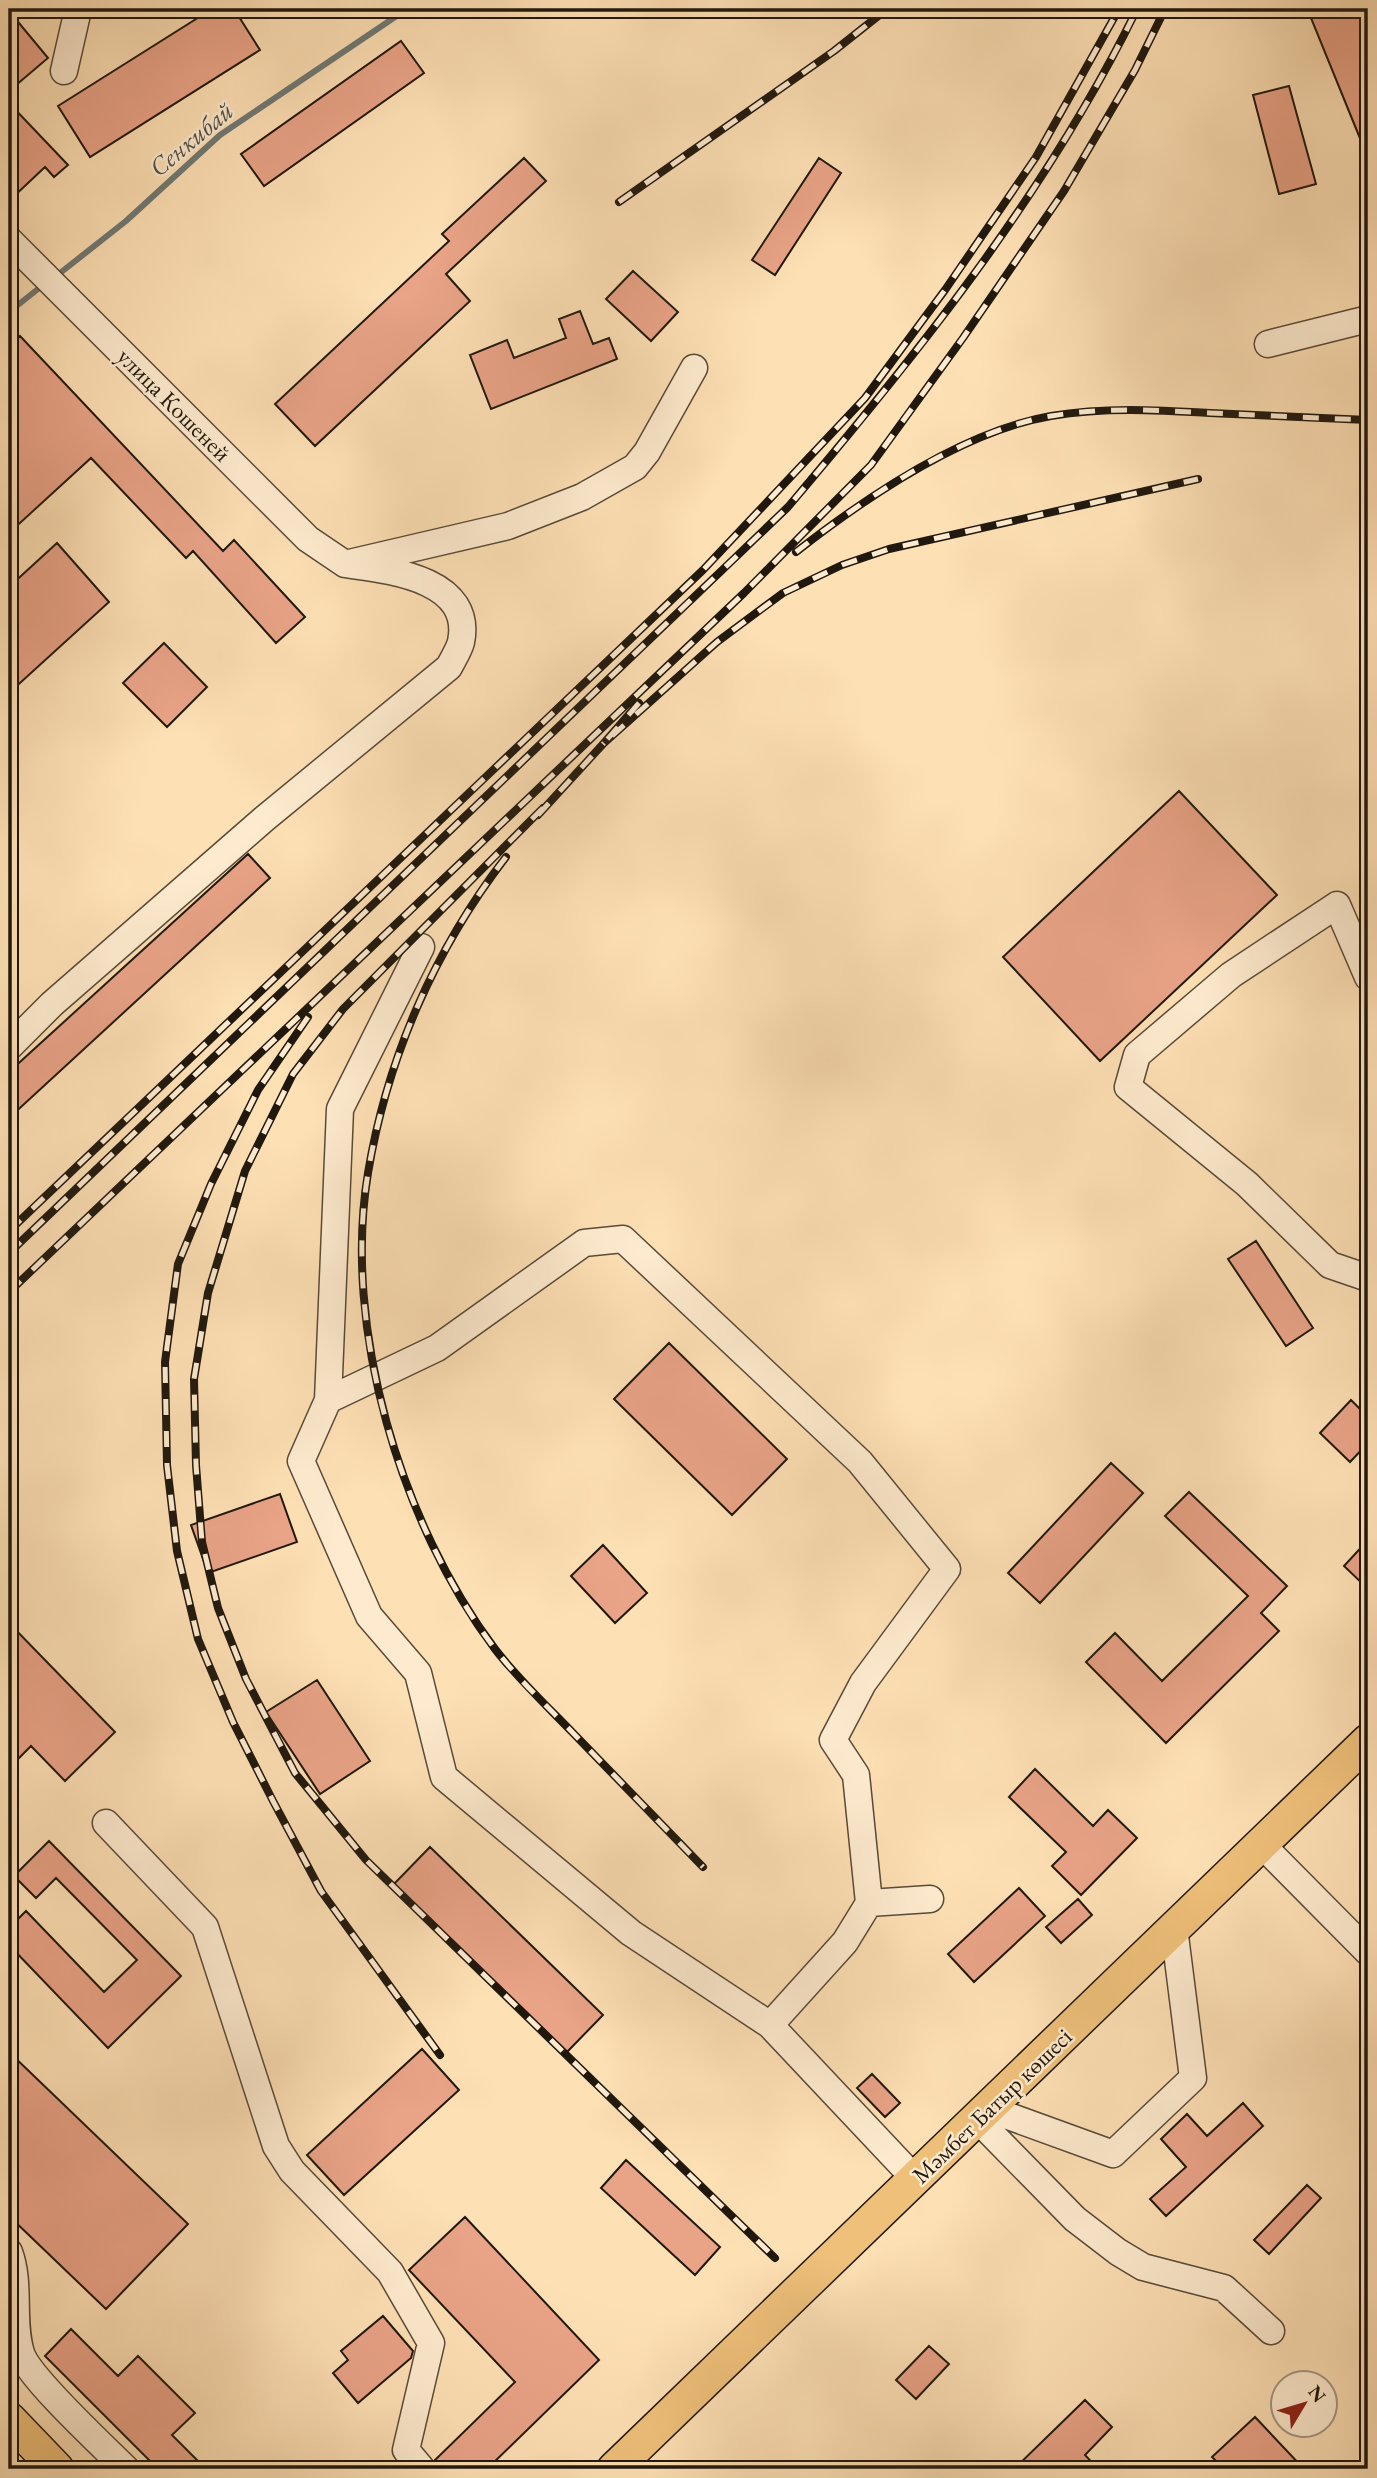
<svg xmlns="http://www.w3.org/2000/svg" width="1377" height="2478" font-family="'EB Garamond',serif">
<style>
.lines{fill:none;stroke-linecap:round;stroke-linejoin:round}
.stream{stroke:#707975;stroke-width:6}
.building{fill:#e9a387;stroke:#20180e;stroke-width:2}
.minor-casing{stroke:#584a38;stroke-width:29}
.major-casing{stroke:#20180e;stroke-width:36}
.minor{stroke:#feebcf;stroke-width:26}
.major{stroke:#efc07a;stroke-width:33}
.rail-casing{stroke:#20180e;stroke-width:8}
.rail{stroke:#feebcf;stroke-width:5;stroke-dasharray:16;stroke-linecap:butt}
.labels{text-anchor:middle;stroke-width:5;stroke-linejoin:round;paint-order:stroke}
.street-label{font-size:24px;fill:#20180e;stroke:#feebcf}
.water-label{font-size:26px;font-style:italic;fill:#4f514a;stroke:#feebcf}
</style>
<rect width="100%" height="100%" fill="#fee0b5"/>
<filter id="stains"><feTurbulence type="fractalNoise" baseFrequency=".00286" numOctaves="4"/><feColorMatrix values="0 0 0 0 .2 0 0 0 0 .09 0 0 0 0 .02 0 0 0 .5 -.17"/></filter>
<radialGradient id="worn" r=".72"><stop offset=".6" stop-color="#630" stop-opacity="0"/><stop offset="1" stop-color="#630" stop-opacity=".3"/></radialGradient>
<g class="lines">
<!-- stream -->
<path class="stream" d="M55,277L126,221L220,135L407,9
M9,312L43,285"/>
</g>
<!-- building -->
<path class="building" d="M212,9H234L260,50L90,157L58,106Z
M1333,9H1368V158L1311,18Z
M9,11L48,58L9,91Z
M401,41L424,73L264,186L241,154Z
M1289,86L1316,184L1279,194L1253,95Z
M9,103L68,165L54,177L45,167L9,201Z
M524,158L546,181L446,274L470,301L315,446L275,404L449,241L442,234Z
M819,158L841,173L775,275L752,260Z
M633,271L678,312L651,341L606,299Z
M580,311L593,344L609,338L617,359L491,409L470,355L507,340L514,358L566,338L559,319Z
M20,336L223,551L234,540L305,617L276,643L193,551L186,558L91,458L9,533V347Z
M57,543L109,602L9,693V587Z
M164,643L207,687L167,727L123,683Z
M1179,791L1277,895L1100,1061L1003,957Z
M248,854L270,878L9,1118V1072Z
M1256,1241L1313,1328L1286,1346L1228,1259Z
M669,1343L787,1459L732,1515L614,1399Z
M1351,1400L1368,1417V1443L1350,1462L1320,1433Z
M1111,1463L1143,1493L1040,1603L1008,1573Z
M1189,1492L1287,1586L1261,1613L1279,1631L1166,1743L1086,1662L1115,1633L1162,1681L1248,1596L1165,1516Z
M280,1494L297,1542L208,1573L191,1525Z
M1368,1540V1589L1344,1566Z
M603,1545L647,1593L615,1623L571,1576Z
M9,1623L115,1732L65,1781L31,1746L9,1768Z
M317,1680L370,1761L320,1794L266,1712Z
M1035,1769L1093,1826L1108,1810L1137,1838L1081,1895L1052,1866L1066,1852L1009,1797Z
M49,1841L181,1976L108,2048L9,1945V1928L26,1911L104,1992L137,1960L56,1878L36,1898L14,1876Z
M430,1847L603,2015L567,2052L394,1884Z
M1019,1888L1045,1916L974,1982L948,1954Z
M1078,1899L1092,1915L1061,1943L1046,1927Z
M422,2049L459,2090L344,2195L307,2155Z
M9,2052L188,2224L106,2309L9,2216Z
M872,2074L900,2103L885,2117L857,2088Z
M1243,2103L1263,2126L1166,2216L1150,2199L1186,2167L1161,2139L1187,2114L1207,2136Z
M626,2160L720,2247L695,2275L601,2188Z
M1307,2185L1321,2198L1269,2254L1254,2240Z
M465,2217L599,2360L487,2469H437L435,2460L515,2382L409,2270Z
M383,2316L413,2351L411,2358L358,2403L333,2373L348,2360L341,2351Z
M71,2329L118,2376L138,2356L195,2413L172,2435L206,2469H158L45,2356Z
M929,2346L949,2364L916,2399L896,2380Z
M1085,2400L1112,2427L1085,2455L1098,2469H1014Z
M1255,2417L1304,2469H1224L1212,2457Z"/>
<g class="lines">
<defs>
<path id="minor" d="M64,71L77,14L75,9
M9,240L308,539L345,564
M1268,344L1368,319
M421,947L340,1109L328,1400L301,1461L369,1616L418,1673L444,1777L631,1933L770,2025
M1368,977L1337,905L1231,975L1137,1055L1128,1087L1247,1184L1330,1265L1368,1278
M9,1047L52,1004L264,819L449,667C453,659 459,650 461,642C474,578 387,570 345,564L508,526L582,497L635,467L647,452L694,368
M328,1400L437,1348L584,1243L623,1239L860,1462L947,1569L863,1683L833,1740L856,1775L869,1903
M106,1823L205,1927L276,2146L292,2171L390,2272L431,2343L406,2450L422,2469
M1261,1844L1368,1952
M989,2109L1113,2154L1193,2078L1174,1928
M978,2120L1075,2219L1118,2252L1143,2267L1224,2288L1271,2331
M916,2180L770,2025L845,1942L869,1903L930,1899
M9,2252C21,2284 11,2321 21,2353C28,2377 104,2447 126,2469"/>
<path id="major" d="M9,2419L57,2469
M614,2469L1368,1741"/>
</defs>
<!-- minor casing -->
<use href="#minor" class="minor-casing"/>
<!-- major casing -->
<use href="#major" class="major-casing"/>
<!-- minor -->
<use href="#minor" class="minor"/>
<!-- major -->
<use href="#major" class="major"/>
<defs>
<path id="rail" d="M619,202L834,51L887,9
M796,552C865,498 963,431 1051,416C1104,407 1157,410 1210,413C1262,415 1315,418 1368,420
M639,703L604,743L717,642L783,593L842,565L889,549L1198,479
M543,808L343,1009L293,1074L245,1171L208,1293L194,1379L196,1465L202,1542L218,1608L246,1679L295,1773L366,1860L775,2258
M538,815L604,743
M506,857C435,949 387,1058 368,1173C342,1328 401,1524 495,1649C518,1679 547,1706 574,1734C617,1778 660,1823 703,1867
M308,1017L258,1090L211,1184L178,1264L165,1362L167,1465L177,1551L198,1639L233,1722L273,1801L321,1891L440,2055
M9,1231L703,570L865,398L945,290L1036,157L1119,9
M9,1253L788,507C919,352 1047,193 1137,9
M9,1292L744,593L871,465L963,338L1064,191L1135,70L1165,9"/>
</defs>
<!-- rail casing -->
<use href="#rail" class="rail-casing"/>
<!-- rail -->
<use href="#rail" class="rail"/>
</g>
<g class="labels">
<!-- street labels -->
<g class="street-label">
<text transform="translate(174 405) rotate(45)" y="8">улица Кошеней</text>
<text transform="translate(992 2106) rotate(-44)" y="8">Мәмбет Батыр көшесі</text>
</g>
<!-- water labels -->
<g class="water-label">
<text transform="translate(191 139) rotate(-40)" y="9">Сенкибай</text>
</g>
</g>
<!-- margin -->
<rect width="1377" height="2478" fill="none" stroke="#fee0b5" stroke-width="35"/>
<rect x="10" y="10" width="1356" height="2457" fill="none" stroke="#20180e" stroke-width="3.5"/>
<rect x="18" y="18" width="1342" height="2443" fill="none" stroke="#20180e" stroke-width="2"/>
<!-- north arrow -->
<g transform="translate(1304 2404) rotate(52)"><circle r="33" fill="#feebcf" stroke="#a59782" stroke-width="2"/>
<path d="M0-5L12 26L0 18L-12 26Z" fill="#8f2418"/>
<text y="-10" font-size="19" font-weight="bold" text-anchor="middle" fill="#20180e">N</text>
</g>
<rect width="100%" height="100%" filter="url(#stains)"/>
<rect width="100%" height="100%" fill="url(#worn)"/>
</svg>
